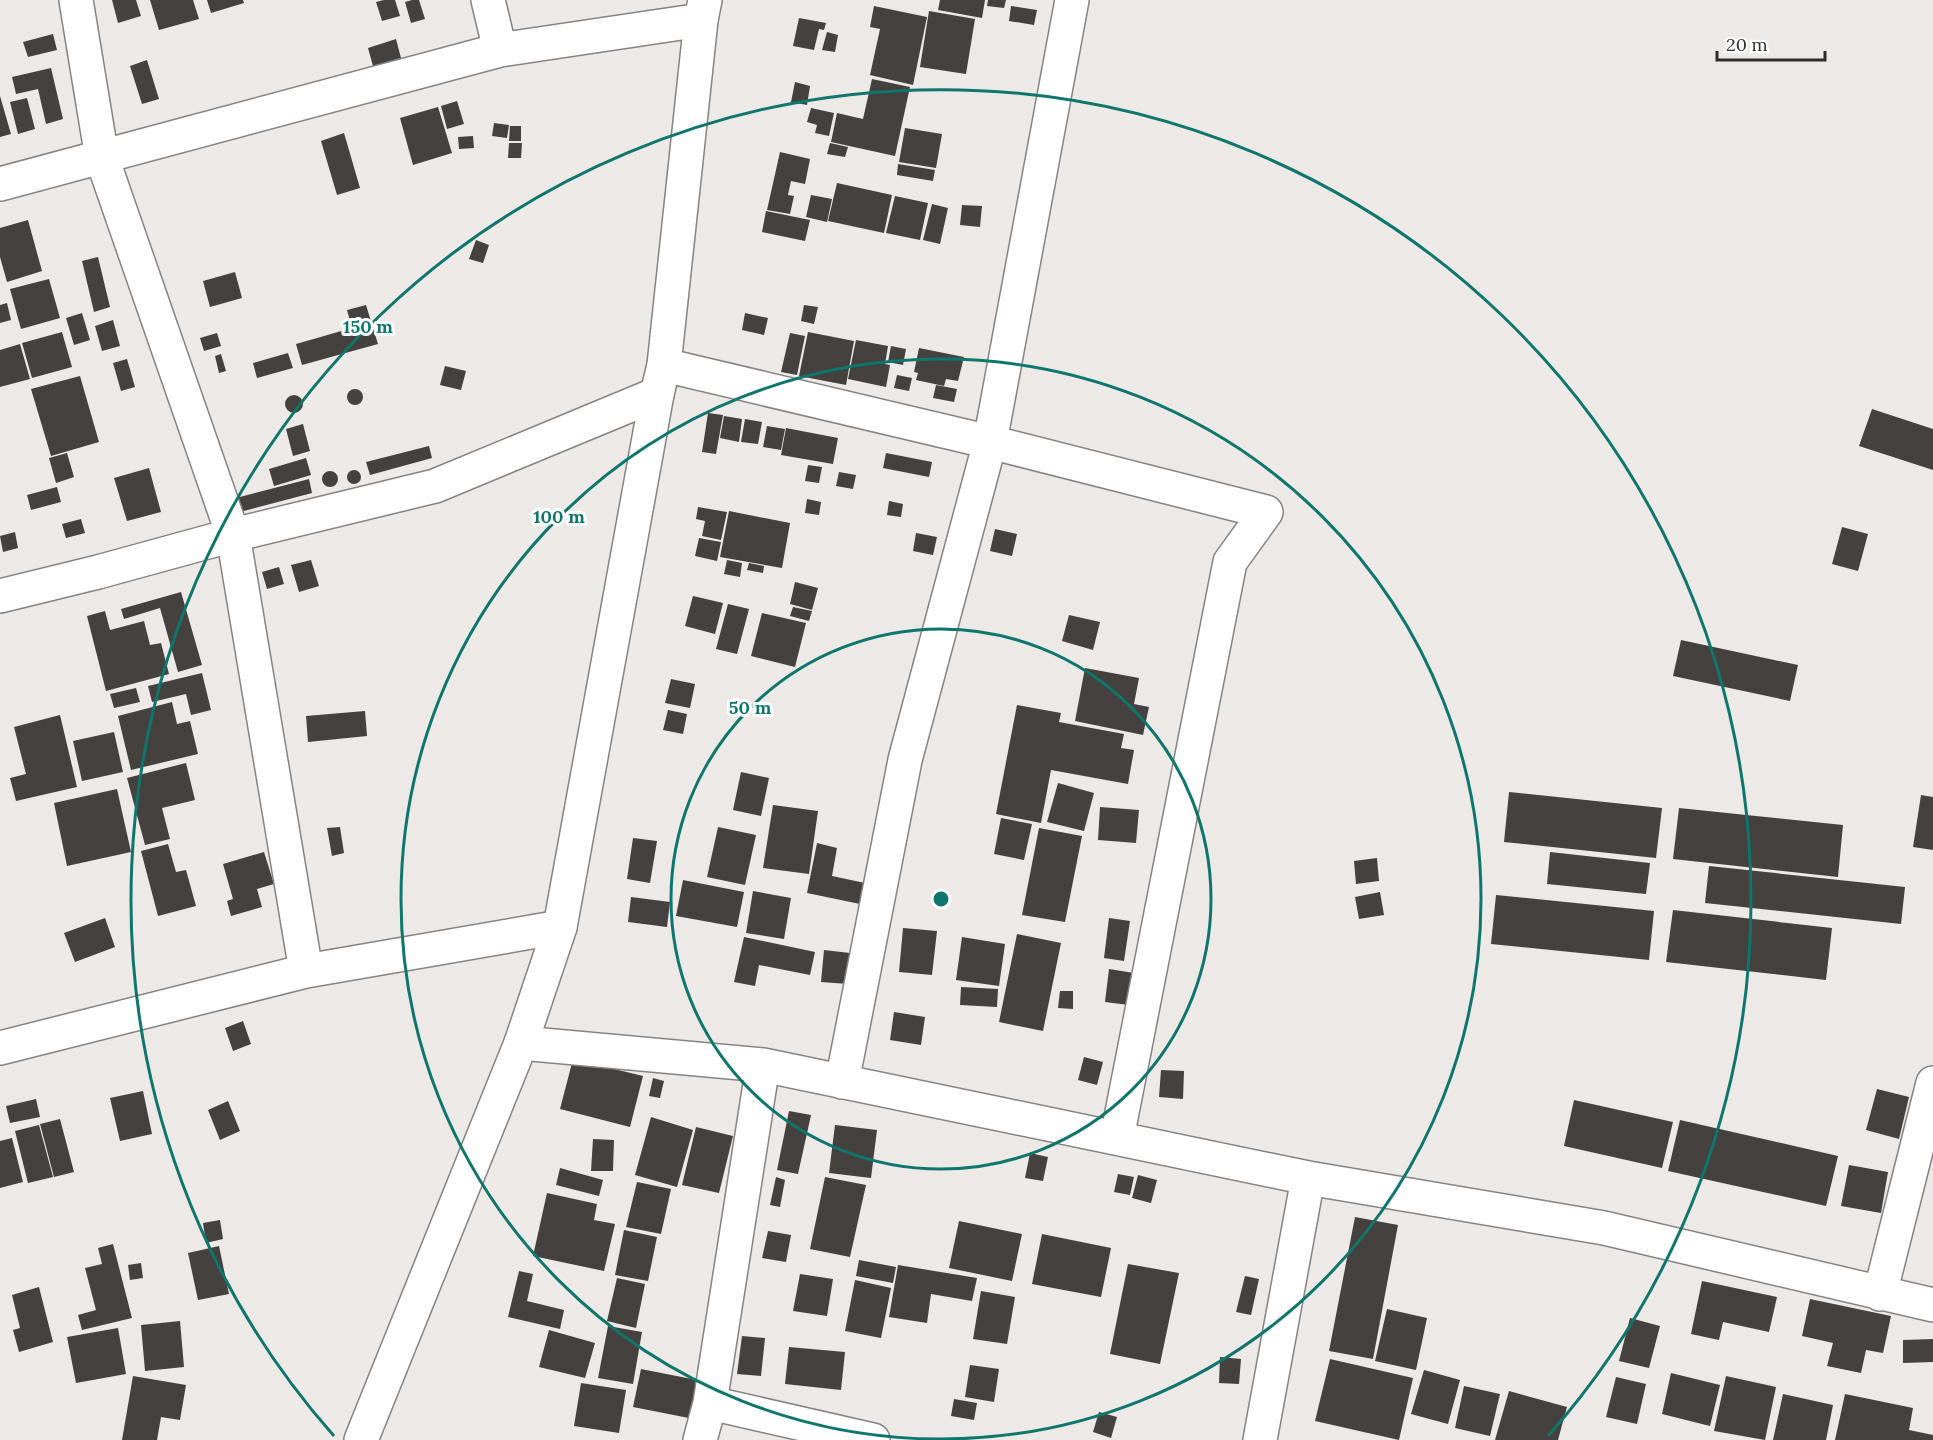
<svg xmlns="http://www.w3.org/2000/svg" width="1933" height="1440" font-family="Lora,serif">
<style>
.building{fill:#44413f}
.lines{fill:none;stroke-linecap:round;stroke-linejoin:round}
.minor-casing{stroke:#868382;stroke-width:36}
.tertiary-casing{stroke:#868382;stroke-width:36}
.minor{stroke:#fff;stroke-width:33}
.tertiary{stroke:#fff;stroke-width:33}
.ring{fill:none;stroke:#0f766e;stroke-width:3}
.centre{fill:#0f766e;stroke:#fff;stroke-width:3}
.ring-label{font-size:18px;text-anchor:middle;font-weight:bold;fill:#0f766e;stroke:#fff;stroke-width:6;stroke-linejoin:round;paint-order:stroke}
</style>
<rect width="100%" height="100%" fill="#ece9e7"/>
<!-- building -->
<path class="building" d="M112,0H136L141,16L118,23Z
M150,0H193L199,19L159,30Z
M207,0H243L244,3L211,13Z
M384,0H395L400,16L382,21L376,2Z
M412,0H419L425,19L411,23L405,2Z
M940,0H985L982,18L938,10Z
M988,0H1006L1004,8L987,6Z
M874,6L927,17L913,85L870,75L880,29L870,27Z
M1011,6L1037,10L1034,25L1009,21Z
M929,11L975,19L966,74L920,67Z
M799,18L826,23L824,30L819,29L814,50L793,46Z
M827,32L838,35L835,52L822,50Z
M53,34L57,50L28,57L23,42Z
M396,39L401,58L373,66L368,48Z
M147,60L159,99L142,104L130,66Z
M51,68L63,119L46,124L38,89L16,94L12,77Z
M872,79L910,87L895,156L831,142L837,113L863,119Z
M795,82L810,86L807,105L791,102Z
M0,96L11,134L0,137Z
M27,98L35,129L18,134L10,102Z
M457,101L464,124L447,129L441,106Z
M438,107L452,153L413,165L400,118Z
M811,108L834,113L829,136L815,133L817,125L807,122Z
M494,123L509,125L507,138L492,136Z
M510,126H521V141H509Z
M905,128L942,134L936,168L899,162Z
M344,133L360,188L337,195L321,141Z
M473,136L474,148L459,149L458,137Z
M509,143H522L521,158H508Z
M830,143L848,147L845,157L827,154Z
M780,152L810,159L805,184L791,181L788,195L794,196L790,214L767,210Z
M898,164L935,170L933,181L897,175Z
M837,183L892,195L884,233L828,221Z
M811,195L832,199L827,222L806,217Z
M895,196L928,203L920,240L886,233Z
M932,204L948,208L940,244L923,240Z
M962,205L982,206L980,227L960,225Z
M766,211L810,220L805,241L762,232Z
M28,220L42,271L7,282L0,257V228Z
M476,240L489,245L483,263L469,259Z
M98,257L110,307L94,312L82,261Z
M235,272L242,298L210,307L203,281Z
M49,279L60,318L21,329L10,289Z
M7,303L11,320L0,323V305Z
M366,305L378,344L302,365L296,344L352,328L347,310Z
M804,305L818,307L814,324L801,321Z
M82,313L90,340L74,345L66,318Z
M745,313L768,318L764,335L742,330Z
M113,320L120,346L102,351L95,326Z
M62,332L72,367L32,378L22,343Z
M808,332L854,341L846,385L799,376Z
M217,333L221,346L204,351L200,338Z
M790,333L805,336L797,375L781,372Z
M856,340L888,346L885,364L890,365L886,387L848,379Z
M20,344L30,379L0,387V350Z
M891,346L906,349L903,365L888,362Z
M919,348L964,357L958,381L946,379L944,386L916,380L918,373L914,372Z
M288,353L293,368L257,378L253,363Z
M221,354L226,371L219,373L215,356Z
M127,359L135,387L121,391L113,363Z
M445,366L466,371L461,390L440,385Z
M897,375L912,378L909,391L894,388Z
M80,376L99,442L51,456L31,389Z
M936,385L957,389L954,402L933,398Z
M347 397a8 8 0 1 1 16 0a8 8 0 1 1-16 0Z
M285 404a9 9 0 1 1 18 0a9 9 0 1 1-18 0Z
M1872,409L1933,429V470L1859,446Z
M708,413L723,415L716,454L702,452Z
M724,416L742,419L739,442L720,438Z
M745,419L762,422L758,444L741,442Z
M303,424L310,451L293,456L286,429Z
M767,426L785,429L781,450L763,447Z
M786,428L838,438L833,464L781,455Z
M429,446L432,458L370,475L366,462Z
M67,453L74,477L56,483L49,458Z
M886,453L932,462L929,477L883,468Z
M306,458L311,475L274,486L269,469Z
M808,465L822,467L819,483L805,481Z
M149,468L161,512L127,521L114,478Z
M347 477a7 7 0 1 1 14 0a7 7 0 1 1-14 0Z
M322 479a8 8 0 1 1 16 0a8 8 0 1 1-16 0Z
M839,472L856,475L853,489L836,486Z
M309,479L312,493L240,512L236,498Z
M57,487L61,502L31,510L27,495Z
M807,499L821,502L819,515L805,513Z
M889,501L903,504L901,517L887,515Z
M698,507L727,512L721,540L702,536L705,521L696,519Z
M729,511L790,523L782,568L720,557Z
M81,519L85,533L66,538L62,524Z
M1842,527L1868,534L1858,571L1832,564Z
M995,529L1017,534L1012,556L990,551Z
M15,532L18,548L3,552L0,536Z
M916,533L937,537L933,555L913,551Z
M699,538L721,542L717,561L695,556Z
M311,560L319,586L299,592L291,565Z
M727,560L742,563L740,577L724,574Z
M749,563L764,566L763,573L747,570Z
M279,567L284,584L267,589L262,572Z
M795,582L818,588L812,610L790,604Z
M181,592L202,665L178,672L160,608L124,619L121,609Z
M693,596L723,603L715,634L685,626Z
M728,604L749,609L737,654L716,649Z
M793,607L812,611L809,621L790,616Z
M105,611L110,630L144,621L150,645L161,643L169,674L106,691L87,616Z
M762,613L806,623L795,667L751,656Z
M1069,615L1100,622L1093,650L1062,641Z
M1681,640L1798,665L1790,701L1673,676Z
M1085,668L1139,678L1134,704L1149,707L1143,735L1075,721Z
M202,673L211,710L191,715L186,694L152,702L148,686Z
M671,679L695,684L690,708L665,703Z
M136,688L140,702L114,708L110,694Z
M172,702L177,724L190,721L198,754L131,770L118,716Z
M1017,705L1061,713L1059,722L1124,734L1121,748L1134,750L1128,784L1051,770L1041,823L996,814Z
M668,710L687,714L683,734L663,730Z
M365,711L367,736L308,742L306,716Z
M60,715L77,787L16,801L10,778L26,774L14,727Z
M114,732L123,772L82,781L73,741Z
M186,763L195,800L162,808L170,839L145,845L127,778Z
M741,772L769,778L761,816L733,810Z
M1058,783L1094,793L1084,831L1047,822Z
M117,789L131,852L67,866L54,803Z
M1509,792L1662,808L1656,858L1504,842Z
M1921,795L1933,797V850L1913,847Z
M773,805L818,811L809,874L763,868Z
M1100,807L1139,810L1136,843L1098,840Z
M1679,808L1843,825L1838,877L1673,859Z
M1001,818L1032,824L1024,860L994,854Z
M340,827L344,853L332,856L327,828Z
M718,827L756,835L745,885L707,877Z
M1039,828L1082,836L1065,922L1022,915Z
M633,838L657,841L650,883L627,879Z
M817,843L837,848L832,876L865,883L860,904L807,893Z
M168,844L176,872L186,870L196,906L158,916L141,851Z
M264,852L274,884L257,889L262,907L231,916L227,901L233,899L223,864Z
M1550,852L1650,863L1646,894L1547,884Z
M1377,858L1379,881L1356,884L1354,861Z
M1709,866L1905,887L1901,924L1705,903Z
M683,880L744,892L737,927L676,916Z
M753,891L791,898L784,939L746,933Z
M1380,892L1384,915L1359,919L1355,897Z
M1496,895L1654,911L1649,960L1491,944Z
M631,897L670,902L667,927L628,922Z
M1673,910L1832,928L1826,980L1666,962Z
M105,918L115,947L75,962L64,933Z
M1109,918L1130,921L1124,961L1104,958Z
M903,928L937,931L932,975L899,972Z
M1017,934L1061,943L1043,1031L999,1022Z
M744,937L815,952L810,975L759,965L755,986L734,982Z
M962,937L1005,944L999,986L956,980Z
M824,950L850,953L848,984L821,982Z
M1109,969L1134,973L1129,1005L1105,1002Z
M961,987L998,989L997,1007L960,1005Z
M1060,991H1073V1009L1058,1008Z
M894,1012L925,1017L921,1045L890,1040Z
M243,1021L251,1044L233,1051L225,1028Z
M1084,1057L1103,1062L1097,1085L1078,1080Z
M573,1059L643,1076L630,1127L560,1109Z
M1161,1070L1184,1071L1183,1099L1159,1097Z
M653,1078L664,1081L660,1098L649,1096Z
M1877,1089L1909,1097L1899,1139L1866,1130Z
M143,1091L152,1134L120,1141L110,1098Z
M36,1099L40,1117L10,1123L6,1106Z
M1574,1100L1673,1122L1662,1168L1564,1146Z
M228,1101L240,1131L220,1140L208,1110Z
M789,1111L811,1115L798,1174L777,1170Z
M651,1117L693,1130L677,1187L635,1175Z
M60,1119L74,1172L54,1177L40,1124Z
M1680,1120L1838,1156L1826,1206L1668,1171Z
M39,1125L53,1177L28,1183L15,1131Z
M835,1125L877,1130L871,1178L829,1173Z
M696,1127L733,1136L719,1193L682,1185Z
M12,1138L23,1182L0,1188V1141Z
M593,1139L614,1140L613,1171H591Z
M1030,1153L1048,1157L1043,1181L1025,1178Z
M1849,1165L1888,1172L1881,1213L1841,1206Z
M560,1168L603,1180L599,1196L556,1185Z
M1118,1174L1134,1177L1130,1195L1114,1192Z
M1138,1175L1157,1180L1151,1203L1132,1198Z
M776,1177L785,1180L780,1207L770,1205Z
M825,1177L866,1185L850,1257L810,1249Z
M637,1182L671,1189L661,1234L626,1227Z
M547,1193L597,1204L594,1220L615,1224L604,1271L533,1256Z
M1355,1217L1398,1225L1373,1359L1329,1351Z
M220,1220L223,1239L206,1243L203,1223Z
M959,1221L1022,1234L1012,1281L949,1268Z
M624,1230L657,1237L648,1281L615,1275Z
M768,1231L791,1235L786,1262L762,1258Z
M1042,1234L1111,1248L1101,1297L1032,1284Z
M113,1244L132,1318L82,1330L78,1315L96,1310L85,1268L102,1264L98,1248Z
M219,1246L229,1294L198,1300L188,1253Z
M859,1260L896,1267L893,1283L856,1276Z
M141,1263L143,1278L130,1280L128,1265Z
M1128,1264L1179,1273L1160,1364L1110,1354Z
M898,1265L977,1278L972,1301L931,1294L927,1323L889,1317Z
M519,1271L533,1274L527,1301L564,1310L560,1329L508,1317Z
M800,1274L833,1279L827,1316L793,1311Z
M1245,1276L1259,1279L1251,1315L1236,1312Z
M617,1278L645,1284L636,1328L607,1321Z
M855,1280L891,1288L881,1338L845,1331Z
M1702,1281L1777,1297L1769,1332L1723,1322L1719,1340L1691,1334Z
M39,1287L53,1342L19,1352L13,1330L20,1328L12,1295Z
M981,1291L1015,1297L1007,1344L973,1339Z
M1810,1299L1891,1316L1883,1353L1866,1350L1861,1373L1827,1366L1833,1343L1802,1336Z
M1387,1309L1427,1318L1416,1370L1375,1361Z
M1630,1318L1660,1326L1649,1368L1619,1361Z
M180,1321L184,1367L145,1371L141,1325Z
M608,1326L642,1332L633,1384L598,1378Z
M118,1328L126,1374L76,1383L67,1337Z
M549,1330L595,1343L585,1378L539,1367Z
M742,1336L765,1338L761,1376L737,1374Z
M1933,1339V1362L1903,1363V1340Z
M789,1347L845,1352L841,1390L785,1384Z
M1220,1357L1241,1359L1239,1384L1219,1383Z
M1330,1359L1413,1378L1399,1440L1315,1421Z
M970,1365L999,1369L994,1402L965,1397Z
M641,1369L702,1381L694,1419L633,1407Z
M1424,1370L1460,1380L1448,1424L1411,1414Z
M1671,1373L1720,1385L1710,1426L1662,1414Z
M133,1376L186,1385L180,1420L161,1417L157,1440H122Z
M1726,1376L1776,1387L1765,1440L1714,1431Z
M1616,1377L1646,1384L1637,1424L1606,1417Z
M581,1383L626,1390L619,1433L574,1426Z
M1464,1386L1500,1394L1490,1436L1455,1428Z
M1509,1391L1567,1407L1558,1440H1495Z
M1783,1394L1833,1405L1826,1440H1773Z
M1845,1394L1913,1408L1909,1430L1933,1435V1440H1835Z
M954,1399L977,1403L974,1420L951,1416Z
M1099,1412L1117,1417L1111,1438L1093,1432Z"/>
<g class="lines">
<defs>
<path id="minor" d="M76,0L102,158L233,535L306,971
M488,0L500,50
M0,184L500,50L701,20
M664,365L990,442L1266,512L1230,562L1117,1138
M0,596L98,572L233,535L435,486L657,394
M521,1043L763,1065L1308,1178L1604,1228L1933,1305
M0,1048L306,971L560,927
M842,1082L905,760L990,442L1072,0
M1880,1294L1933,1083
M710,1403L873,1440
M700,1440L710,1403L763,1065
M1260,1440L1308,1178"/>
<path id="tertiary" d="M361,1440L521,1043L560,927L657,394L664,365L701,20L705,0"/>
</defs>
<!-- minor casing -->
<use href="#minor" class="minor-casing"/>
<!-- tertiary casing -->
<use href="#tertiary" class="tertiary-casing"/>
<!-- minor -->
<use href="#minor" class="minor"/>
<!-- tertiary -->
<use href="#tertiary" class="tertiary"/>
</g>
<!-- distance rings -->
<g class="ring">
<circle cx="941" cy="899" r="270"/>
<circle cx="941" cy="899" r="540"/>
<path d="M334 1436A810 810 0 1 1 1548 1436"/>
</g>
<circle cx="941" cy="899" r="9" class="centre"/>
<g class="ring-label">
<text x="368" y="333">150 m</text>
<text x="559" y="523">100 m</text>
<text x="750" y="714">50 m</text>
</g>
<!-- scale -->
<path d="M1717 51v9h108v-9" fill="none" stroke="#2f2e2d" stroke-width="3"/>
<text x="1726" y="51" font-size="18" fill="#2f2e2d" stroke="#ffffff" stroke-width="4.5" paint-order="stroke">20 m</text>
</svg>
